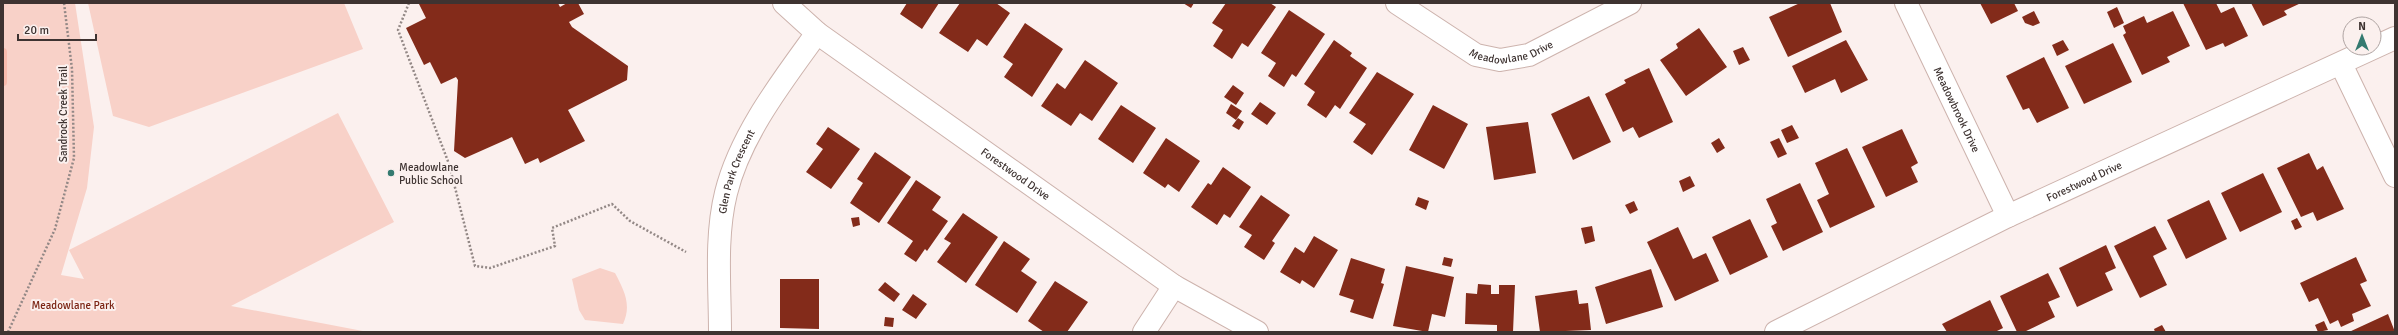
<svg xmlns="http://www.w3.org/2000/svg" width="2398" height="335" font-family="Signika,sans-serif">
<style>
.green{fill:#f8d1c8}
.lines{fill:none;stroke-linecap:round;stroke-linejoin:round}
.stream{stroke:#f8bbad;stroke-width:8}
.building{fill:#832b1a}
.street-casing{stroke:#cdb3ad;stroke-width:24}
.path{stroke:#938886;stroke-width:2.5;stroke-dasharray:2 2;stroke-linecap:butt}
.street{stroke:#fff;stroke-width:22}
.poi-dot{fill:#347a70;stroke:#fbf0ee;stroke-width:1.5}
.labels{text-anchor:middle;stroke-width:4;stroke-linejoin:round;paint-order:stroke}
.street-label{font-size:11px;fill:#3e3331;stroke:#fbf0ee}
.poi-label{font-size:11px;fill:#3e3331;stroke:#fbf0ee;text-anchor:start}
.park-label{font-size:11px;fill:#7b2413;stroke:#fbf0ee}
</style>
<rect width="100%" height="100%" fill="#fbf0ee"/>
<!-- green -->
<path class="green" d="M3,3H75L94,127L87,188L61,275L84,279L69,250L338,113L394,222L231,306L368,332H3Z
M88,3H344L363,49L149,127L113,116Z
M600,268L615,273C624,290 632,305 623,324L585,320L579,310L572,279Z"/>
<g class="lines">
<!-- stream -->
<path class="stream" d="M3,52V82"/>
</g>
<!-- building -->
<path class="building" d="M421,3H558L560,7L567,3H578L584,14L569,22L572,27L628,66L627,80L568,110L585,141L540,163L538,158L525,164L512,137L465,158L454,151L458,80L456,77L441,84L430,62L424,65L406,28L426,18L419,4Z
M907,3H939L922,29L900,14Z
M960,3H996L1010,13L987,46L977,39L968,52L939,33Z
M1183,3H1194L1191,8Z
M1226,3H1270L1276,7L1248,47L1242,43L1232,59L1213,46L1223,30L1212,23Z
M1800,3H1830L1842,32L1788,57L1769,17Z
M1980,3H2014L2018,11L1991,24Z
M2183,3H2216L2221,13L2234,7L2248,36L2225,47L2223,43L2206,50Z
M2251,3H2301L2284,11L2287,15L2263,26Z
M2117,7L2124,23L2114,28L2107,12Z
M1289,10L1325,34L1296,77L1292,74L1284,87L1268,76L1276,63L1261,53Z
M2034,11L2040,23L2033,26L2025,23L2022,17Z
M2173,11L2190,46L2167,57L2170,62L2142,75L2123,35L2126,33L2123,26L2144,16L2147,23Z
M1025,23L1063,49L1032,97L1004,77L1013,64L1003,57Z
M1699,28L1727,67L1686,96L1660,60L1678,48L1676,44Z
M1334,40L1352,53L1350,56L1367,68L1340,109L1335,105L1326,118L1307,105L1315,92L1304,84Z
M1846,40L1868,80L1841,93L1835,79L1805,93L1792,66Z
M2063,40L2069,50L2057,56L2052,45Z
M2113,43L2132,82L2084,104L2065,66Z
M1743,47L1750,60L1739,65L1733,51Z
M2044,57L2069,108L2037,123L2029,108L2023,110L2006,76Z
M1085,60L1118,83L1092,121L1080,113L1071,126L1041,106L1057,83L1065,89Z
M1649,68L1673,122L1639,138L1633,127L1623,132L1605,94L1626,83L1624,80Z
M1377,72L1414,94L1372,155L1353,142L1366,124L1349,113Z
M1233,85L1244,93L1236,105L1224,97Z
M1589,96L1611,142L1573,160L1551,114Z
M1260,102L1276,113L1267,125L1251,114Z
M1231,104L1242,111L1236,120L1226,113Z
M1121,105L1156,128L1133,163L1098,139Z
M1433,105L1468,124L1444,169L1409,150Z
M1238,118L1244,122L1239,130L1232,126Z
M1528,122L1536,173L1494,180L1486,127Z
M1792,125L1799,138L1787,143L1781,130Z
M828,127L860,149L831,189L806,172L823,149L816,144Z
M1902,129L1918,163L1911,167L1918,182L1886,197L1862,147Z
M1166,138L1200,161L1179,192L1168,184L1165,188L1143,173Z
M1719,138L1725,148L1717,153L1711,143Z
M1779,138L1787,154L1778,158L1770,142Z
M1847,148L1875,207L1830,228L1817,200L1829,194L1815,163Z
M875,152L911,177L879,223L850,203L863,183L857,179Z
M2309,153L2317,170L2323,166L2344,209L2317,221L2313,212L2301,217L2277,168Z
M1223,167L1251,187L1230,218L1224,214L1217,225L1191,207L1208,183L1211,185Z
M2263,173L2282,212L2240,232L2221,193Z
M1690,176L1695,186L1683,192L1679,181Z
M916,180L941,197L932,210L948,221L927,251L925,249L916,262L904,254L913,241L887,223Z
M1800,183L1823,232L1783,251L1771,226L1777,223L1766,199Z
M1261,195L1290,215L1272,241L1275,243L1264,260L1244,247L1252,235L1239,227Z
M1418,197L1429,201L1426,210L1415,205Z
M2209,200L2227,239L2186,259L2167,220Z
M1634,201L1638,210L1630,214L1625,205Z
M963,213L998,237L966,283L937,262L951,243L944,239Z
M859,217L860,225L853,227L851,218Z
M2297,218L2302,227L2295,230L2291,221Z
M1750,219L1768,257L1730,275L1712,237Z
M1592,226L1595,241L1585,244L1581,228Z
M2155,226L2167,249L2153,256L2167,285L2140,298L2114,246Z
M1678,227L1693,259L1706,253L1719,281L1675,301L1647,242Z
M1314,236L1338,250L1314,288L1302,280L1300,284L1280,272L1295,247L1304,253Z
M1004,241L1030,259L1021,271L1037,282L1017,313L975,285Z
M2106,245L2116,268L2105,273L2113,290L2077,307L2059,268Z
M1444,257L1453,259L1451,267L1442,265Z
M2356,257L2367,281L2360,284L2371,306L2352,314L2354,321L2341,327L2338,320L2330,324L2318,298L2309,302L2300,283Z
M1351,258L1385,269L1381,283L1384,284L1373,319L1350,312L1354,300L1339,295Z
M1406,266L1454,277L1445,317L1432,314L1428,332L1393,326Z
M1651,269L1663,307L1606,324L1595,287Z
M2048,273L2060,297L2048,302L2055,317L2024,332H2017L2000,296Z
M780,279H819V329L780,328Z
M1055,281L1088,302L1067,332H1044L1028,321Z
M885,282L900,294L894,302L878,290Z
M1478,284L1491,285V294H1499V285H1515L1513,332H1497V325L1465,324L1466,293L1477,294Z
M1577,290L1579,304L1588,303L1591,330L1540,332L1535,296Z
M913,294L927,304L916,319L902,310Z
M1990,300L2003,328L1995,332H1947L1942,324Z
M2388,314L2395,332H2349Z
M885,317L894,318L893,327L884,326Z
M2324,321L2328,330L2318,332L2315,325Z
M2162,325L2166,332H2155L2154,329Z"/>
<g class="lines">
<defs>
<g id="street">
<path id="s1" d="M784,3L817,33L1174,286L1257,332"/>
<path id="s2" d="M1397,3L1476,55L1500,60L1529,55L1630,3"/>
<path id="s3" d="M1906,3L2008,216"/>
<path d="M2341,64L2395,176"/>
<path id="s4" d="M720,332C720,287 715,237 726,193C740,135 783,80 817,33"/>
<path d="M1144,332L1174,286"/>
<path id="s5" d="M1776,332L2008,216L2395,38"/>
</g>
</defs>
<!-- street casing -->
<use href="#street" class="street-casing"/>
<!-- path -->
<path class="path" d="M409,3L398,30L449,164L475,266L490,268L555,246L552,228L612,204L630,221L686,252
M8,332L55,229L74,158L72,69L64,3"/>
<!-- street -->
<use href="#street" class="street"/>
</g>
<!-- markers -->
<circle class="poi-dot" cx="391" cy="173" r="4"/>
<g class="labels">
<!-- street labels -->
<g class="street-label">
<text dy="4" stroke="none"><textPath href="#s2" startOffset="131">Meadowlane Drive</textPath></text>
<text dy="4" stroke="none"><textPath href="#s3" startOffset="118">Meadowbrook Drive</textPath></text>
<text transform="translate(63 114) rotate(-90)" y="4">Sandrock Creek Trail</text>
<text dy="4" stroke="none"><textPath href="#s4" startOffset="163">Glen Park Crescent</textPath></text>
<text dy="4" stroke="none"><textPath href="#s1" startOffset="288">Forestwood Drive</textPath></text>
<text dy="4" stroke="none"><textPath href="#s5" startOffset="343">Forestwood Drive</textPath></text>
</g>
<!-- poi labels -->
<g class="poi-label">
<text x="399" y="171">Meadowlane<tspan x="399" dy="13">Public School</tspan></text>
</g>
<!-- park labels -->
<g class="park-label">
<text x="73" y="309">Meadowlane Park</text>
</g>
</g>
<!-- border -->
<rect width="2398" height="335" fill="none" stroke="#3e3331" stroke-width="8"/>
<!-- north arrow -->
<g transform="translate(2362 36)"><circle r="19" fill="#fbf0ee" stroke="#afa4a2"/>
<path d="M0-3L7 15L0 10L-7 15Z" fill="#347a70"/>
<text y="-6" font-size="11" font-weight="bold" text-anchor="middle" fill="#3e3331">N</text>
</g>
<!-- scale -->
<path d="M18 34v6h78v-6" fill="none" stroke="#3e3331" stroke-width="2"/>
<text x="24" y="34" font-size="12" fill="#3e3331" stroke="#fbf0ee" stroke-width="3" paint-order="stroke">20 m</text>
</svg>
